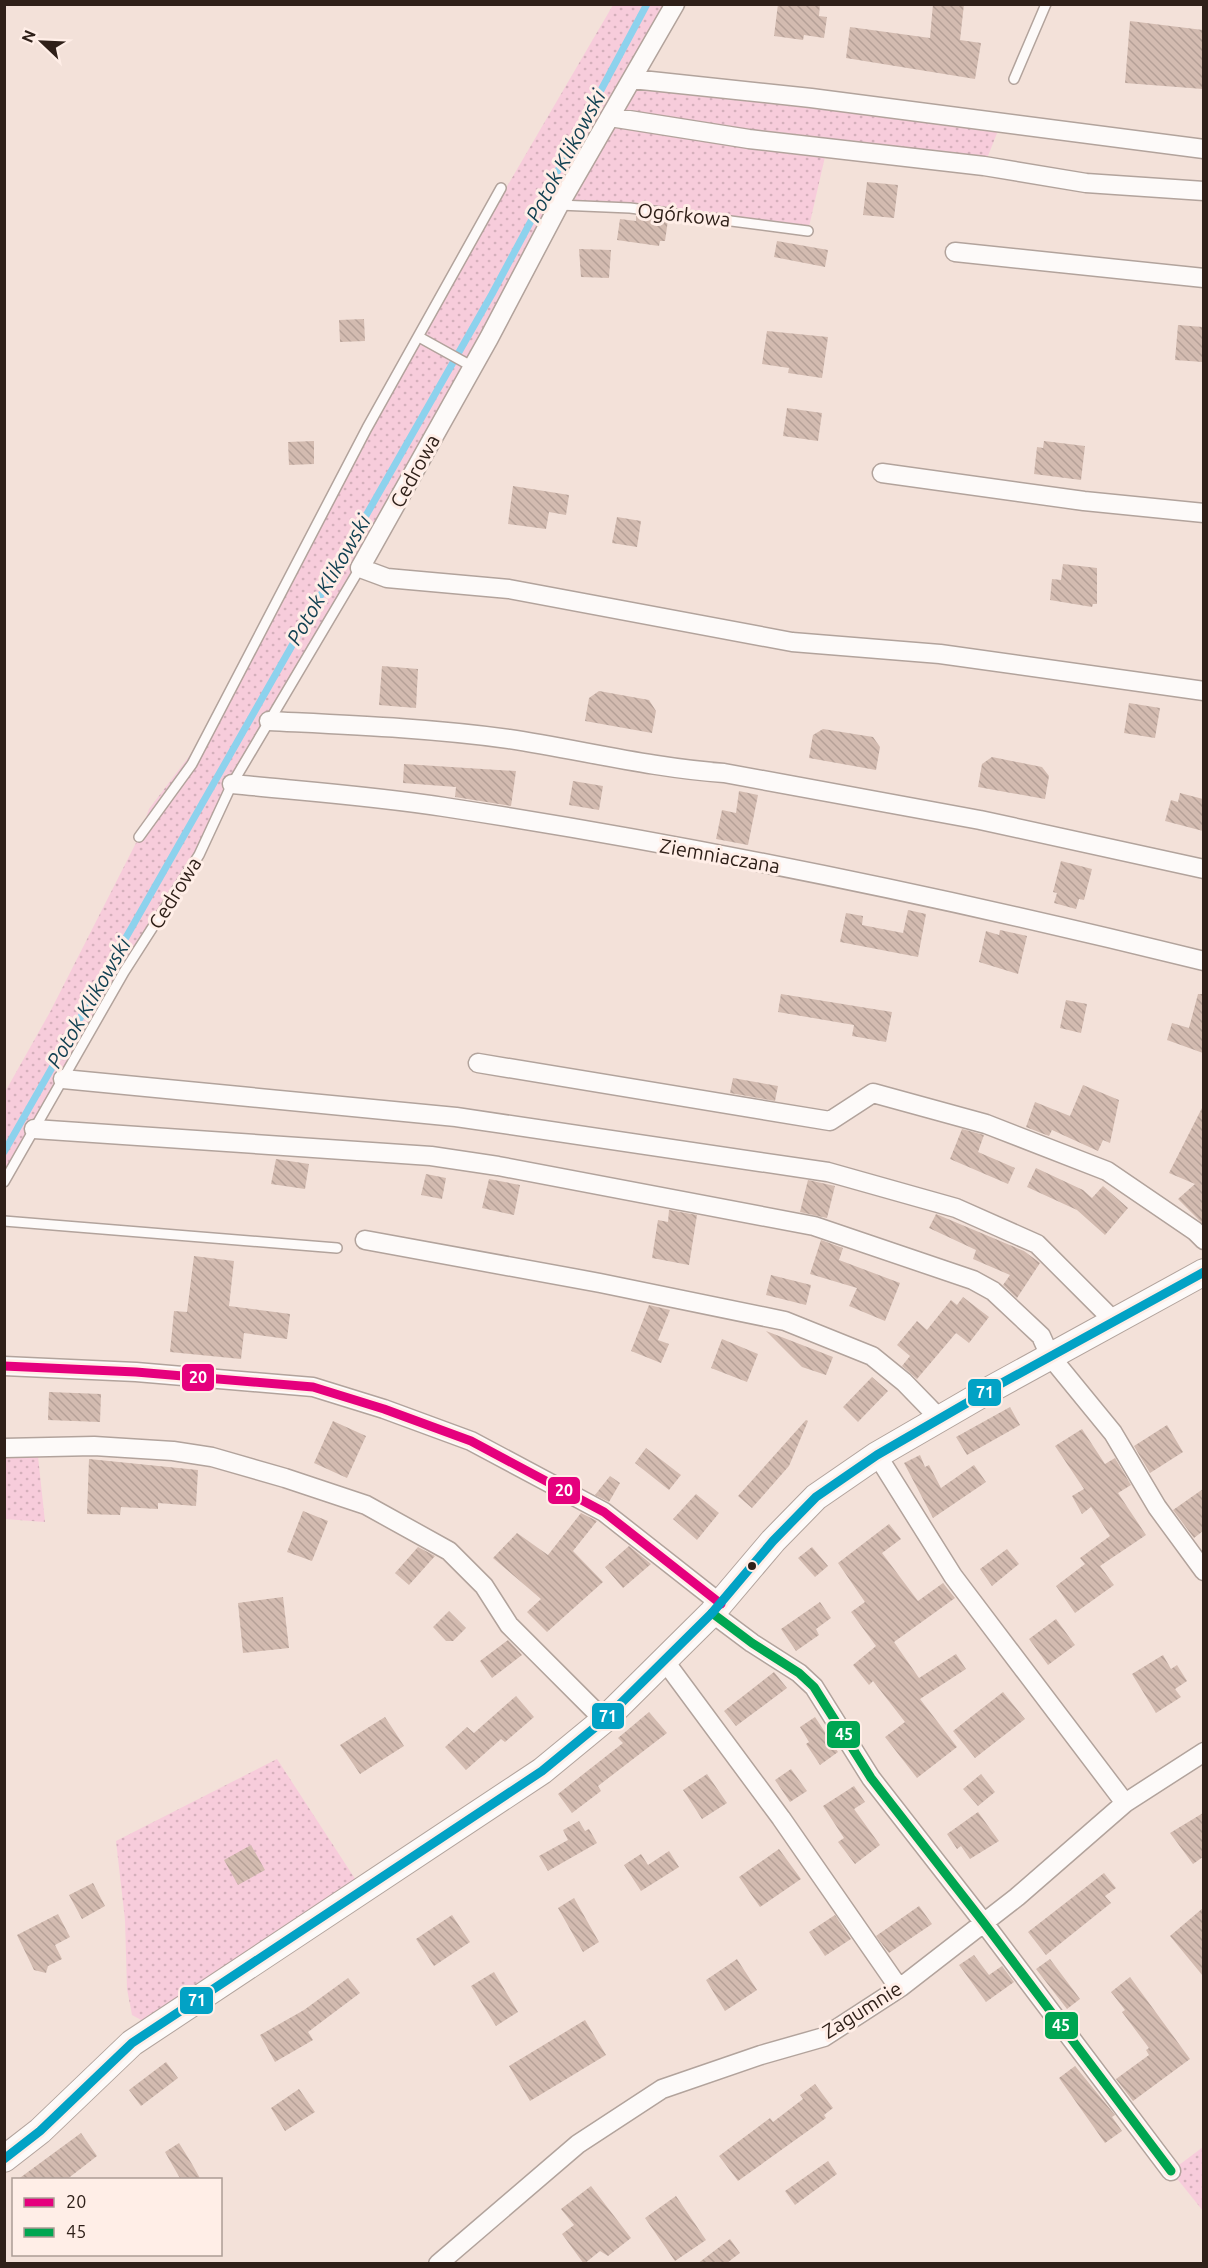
<svg xmlns="http://www.w3.org/2000/svg" width="1208" height="2268" font-family="Ubuntu,sans-serif">
<style>
.grass{fill:url(#grass-dots)}
.lines{fill:none;stroke-linecap:round;stroke-linejoin:round}
.stream{stroke:#8dd2ed;stroke-width:7}
.building{fill:url(#building-back-hatch)}
.lane-casing{stroke:#b2a39c;stroke-width:12}
.street-casing{stroke:#b2a39c;stroke-width:21}
.secondary-casing{stroke:#b2a39c;stroke-width:28}
.lane{stroke:#fdfaf9;stroke-width:9}
.street{stroke:#fdfaf9;stroke-width:18}
.secondary{stroke:#fdfaf9;stroke-width:26}
.bus-1-casing{stroke:#ffeee7;stroke-width:14}
.bus-2-casing{stroke:#ffeee7;stroke-width:14}
.bus-3-casing{stroke:#ffeee7;stroke-width:14}
.bus-1{stroke:#e5007d;stroke-width:9}
.bus-2{stroke:#00a651;stroke-width:9}
.bus-3{stroke:#02a2c5;stroke-width:9}
.bus-dot{fill:#2f2019;stroke:#ffeee7;stroke-width:2}
.labels{text-anchor:middle;stroke-width:6;stroke-linejoin:round;paint-order:stroke}
.street-label{font-size:20px;fill:#2f2019;stroke:#ffeee7}
.water-label{font-size:21px;font-style:italic;fill:#134253;stroke:#ffeee7}
.line-badge{stroke:#ffeee7;stroke-width:2}
.badge-label{font-size:16px;text-anchor:middle;font-weight:bold;fill:#fff}
</style>
<defs>
<pattern id="grass-dots" width="8" height="8" patternUnits="userSpaceOnUse" patternTransform="scale(1.5)"><rect width="8" height="8" fill="#f7ccdb"/><path d="M2 2h.1M6 6h.1" fill="none" stroke="#d4afbb" stroke-width="1.8" stroke-linecap="round"/></pattern>
<pattern id="building-back-hatch" width="6" height="6" patternUnits="userSpaceOnUse" patternTransform="scale(1.5)"><rect width="6" height="6" fill="#d3bbb0"/><path d="M-1 5l2 2M0 0l6 6M5-1l2 2" fill="none" stroke="#b5a097"/></pattern>
</defs>
<rect width="100%" height="100%" fill="#f3e1d9"/>
<!-- grass -->
<path class="grass" d="M613,5H675L632,79L1001,123L984,166L827,148L808,231L710,217L559,206L191,866L5,1182V1092L50,1012L139,837L149,809L203,738L362,450L419,337Z
M37,1447L45,1522L5,1519L4,1448Z
M277,1759L363,1891L154,2027L132,2015L127,1989L125,1920L116,1841Z
M1203,2147V2211L1171,2171Z"/>
<g class="lines">
<!-- stream -->
<path class="stream" d="M4,1152L492,294L647,4"/>
</g>
<!-- building -->
<path class="building" d="M778,4H820L819,16L827,17L824,38L804,35L803,40L774,36Z
M933,4H964L960,40L981,43L975,79L846,58L850,27L930,38Z
M1130,21L1203,30V89L1125,83Z
M867,182L898,185L894,218L863,215Z
M636,216L668,220L665,241H660L659,246L617,240L620,219L636,221Z
M777,241L828,250L825,267L774,257Z
M579,249L611,250L609,278L581,277Z
M364,319L365,341L340,342L339,320Z
M1178,325L1203,327V362L1175,360Z
M767,331L828,337L822,378L788,373L789,368L762,364Z
M787,408L822,413L818,441L783,436Z
M314,441V464L289,465L288,442Z
M1044,441L1085,446L1081,480L1034,474L1037,447L1043,448Z
M513,486L569,495L566,515L549,512L546,529L508,524Z
M617,517L641,521L637,547L612,543Z
M1063,564L1097,568V604H1093L1092,607L1050,600L1052,579L1061,580Z
M382,666L418,669L416,708L379,705Z
M599,691L649,700L656,711L652,733L585,721L589,698Z
M1129,703L1160,708L1155,738L1124,733Z
M823,729L873,737L880,747L876,770L809,758L813,735Z
M992,757L1042,767L1049,776L1045,799L978,787L982,764Z
M404,764L516,771L511,806L455,797L456,787L403,783Z
M573,781L603,786L599,810L569,805Z
M739,791L758,795L748,845L716,839L722,810L736,813Z
M1180,793L1203,799V831L1165,821L1171,800L1178,802Z
M1061,861L1092,869L1084,900L1079,899L1076,909L1054,903L1057,893L1053,892Z
M908,910L926,914L918,957L840,942L846,913L863,916L862,925L903,933Z
M1000,930L1027,936L1018,974L979,962L986,931L999,935Z
M781,994L892,1012L886,1042L852,1036L854,1025L778,1012Z
M1198,994H1203V1053L1167,1040L1172,1023L1189,1028Z
M1066,1000L1087,1004L1081,1033L1060,1028Z
M733,1078L778,1086L775,1101L730,1093Z
M1083,1085L1119,1100L1110,1143L1103,1140L1098,1151L1052,1130L1049,1136L1026,1127L1035,1102L1070,1116Z
M1203,1106V1224L1178,1199L1195,1184L1169,1173Z
M962,1129L984,1135L978,1152L1015,1168L1008,1184L950,1159Z
M276,1159L309,1164L305,1189L271,1184Z
M1036,1168L1083,1190L1092,1198L1103,1186L1128,1208L1105,1235L1077,1210L1027,1187Z
M426,1174L446,1178L442,1199L421,1195Z
M489,1179L520,1185L514,1215L482,1208Z
M808,1180L835,1186L827,1218L800,1212Z
M669,1210L697,1215L689,1265L652,1258L658,1220L668,1222Z
M936,1214L1024,1251L1040,1263L1017,1298L1003,1285L1010,1275L973,1259L976,1250L929,1228Z
M821,1240L843,1248L839,1260L900,1283L885,1321L849,1306L857,1288L810,1274Z
M194,1256L234,1261L229,1306L290,1314L287,1339L244,1333L241,1359L170,1352L174,1311L187,1312Z
M771,1275L811,1285L806,1305L766,1295Z
M963,1297L989,1317L969,1343L956,1333L917,1379L902,1366L910,1356L897,1345L917,1321L927,1330L951,1300L957,1305Z
M649,1305L670,1310L658,1340L669,1344L661,1363L631,1351Z
M766,1331L833,1357L826,1375L802,1367Z
M722,1339L758,1354L747,1382L711,1368Z
M872,1377L888,1391L858,1422L843,1407Z
M49,1392L101,1394L100,1422L48,1420Z
M1010,1407L1020,1425L967,1455L956,1437Z
M806,1420L808,1421L789,1466L752,1508L738,1496Z
M333,1421L366,1436L347,1478L314,1463Z
M1167,1425L1183,1452L1150,1473L1134,1446Z
M1082,1429L1105,1464L1115,1458L1131,1485L1118,1493L1146,1535L1100,1566L1114,1585L1075,1613L1056,1586L1085,1564L1080,1558L1110,1536L1091,1507L1082,1514L1072,1496L1084,1489L1055,1446Z
M646,1448L681,1475L669,1490L635,1463Z
M920,1455L925,1467L929,1465L941,1488L974,1465L986,1482L933,1518L904,1463Z
M89,1459L198,1470L196,1506L158,1503V1509L121,1507L120,1515L87,1514Z
M610,1476L620,1483L609,1502L595,1495Z
M1203,1489V1531L1194,1538L1173,1510Z
M696,1494L719,1513L697,1540L673,1519Z
M303,1511L328,1521L312,1561L287,1552Z
M581,1513L597,1521L573,1551L603,1582L547,1632L527,1612L541,1599L493,1558L517,1533L548,1555Z
M889,1524L901,1539L882,1553L918,1601L943,1583L955,1598L894,1642L919,1678L956,1654L966,1669L920,1699L957,1747L917,1778L885,1737L905,1722L873,1681L869,1685L853,1665L876,1646L851,1612L865,1602L838,1563Z
M629,1546L651,1564L623,1588L605,1567Z
M418,1547L435,1556L409,1585L395,1573Z
M812,1547L828,1566L815,1577L798,1558Z
M1007,1549L1019,1564L992,1586L980,1569Z
M283,1597L289,1648L243,1653L238,1603Z
M820,1602L831,1618L816,1629L819,1635L796,1651L781,1629Z
M449,1611L466,1628L453,1641H446L433,1627Z
M1056,1619L1075,1645L1048,1665L1029,1639Z
M508,1640L522,1655L492,1678L480,1661Z
M1163,1655L1171,1669L1177,1665L1187,1681L1175,1689L1181,1697L1156,1713L1132,1674Z
M774,1672L787,1688L736,1726L724,1711Z
M1003,1692L1025,1719L975,1758L953,1731Z
M516,1696L534,1717L505,1742L501,1739L466,1770L445,1747L467,1727L474,1733Z
M649,1712L667,1733L598,1786L601,1791L572,1813L558,1794L623,1743L618,1738Z
M385,1717L404,1746L360,1774L340,1745Z
M815,1717L838,1752L820,1765L806,1744L809,1742L800,1727Z
M791,1769L807,1791L790,1802L775,1780Z
M707,1774L727,1803L702,1819L683,1790Z
M981,1774L995,1792L978,1806L963,1789Z
M854,1786L865,1802L854,1809L880,1845L855,1864L838,1842L844,1838L823,1806Z
M978,1812L999,1841L970,1859L961,1846L957,1849L947,1834Z
M1203,1813V1857L1193,1864L1170,1833Z
M579,1821L585,1831L589,1829L597,1843L548,1871L539,1856L568,1840L563,1830Z
M251,1845L265,1870L238,1885L224,1860Z
M779,1849L801,1879L760,1907L739,1877Z
M669,1851L679,1867L641,1891L624,1865L641,1854L648,1865Z
M1104,1873L1116,1888L1105,1896L1111,1903L1046,1955L1028,1932Z
M93,1883L105,1906L82,1919L69,1895Z
M574,1898L599,1942L583,1952L558,1908Z
M919,1906L932,1924L889,1953L876,1936Z
M1203,1908V1976L1170,1936Z
M58,1914L70,1937L55,1945L62,1959L48,1966L46,1973L34,1970L17,1935Z
M452,1915L470,1942L434,1966L416,1939Z
M835,1915L851,1939L825,1956L809,1932Z
M974,1955L989,1975L1002,1966L1014,1982L986,2002L959,1965Z
M737,1959L757,1990L725,2011L706,1980Z
M1050,1959L1080,1999L1067,2009L1036,1969Z
M494,1972L518,2012L496,2026L471,1986Z
M1130,1977L1190,2059L1133,2101L1116,2079L1149,2055L1146,2050L1149,2048L1122,2012L1125,2010L1111,1992Z
M348,1978L360,1993L308,2032L313,2040L275,2062L260,2035L304,2010Z
M585,2020L606,2055L530,2101L509,2066Z
M166,2062L178,2078L141,2106L129,2090Z
M1075,2066L1115,2115L1112,2117L1122,2131L1105,2143L1059,2078Z
M815,2084L833,2108L824,2115L826,2118L738,2181L719,2156L770,2118L773,2122L803,2099L800,2095Z
M299,2089L315,2112L285,2131L271,2108Z
M81,2133L97,2156L66,2180H17Z
M179,2143L192,2164L201,2180H181L165,2152Z
M828,2161L837,2174L795,2205L785,2191Z
M591,2186L631,2238L608,2256L600,2251L584,2264L562,2234L574,2225L561,2209Z
M676,2196L706,2240L675,2261L645,2218Z
M730,2239L740,2253L732,2259L726,2264H697Z"/>
<g class="lines">
<defs>
<path id="lane" d="M1014,79L1046,4
M559,205L630,208L808,231
M419,337L473,367
M139,837L192,764L367,428L501,188
M4,1182L124,972L199,855L232,784L360,568
M4,1221L337,1248"/>
<path id="street" d="M675,4L559,205L489,338L360,568L387,578L509,589L792,642L940,654L1204,691
M632,79L811,98L1204,149
M610,117L749,139L984,166L1086,183L1204,191
M955,252L1204,278
M882,473L1084,501L1204,513
M269,721C349,725 429,728 509,739C581,750 652,768 724,773L980,820L1204,869
M232,784C302,791 374,796 444,807C699,846 953,899 1204,961
M478,1063L830,1121L873,1093L986,1124L1107,1171L1195,1231L1204,1240
M63,1079L456,1117L828,1172L956,1208L1037,1244L1115,1322
M34,1129L431,1156L498,1166L814,1226L973,1280L993,1291L1041,1336L1050,1356L1113,1433L1157,1507L1204,1571
M365,1240L600,1283L785,1321L872,1356L904,1382L940,1419
M4,1366L136,1372L313,1387L384,1409L471,1441L604,1512L721,1604
M4,1448L94,1446L173,1451L212,1457L285,1478L366,1505L449,1551L484,1586L509,1625L604,1720
M877,1455L953,1576L1125,1803
M712,1613L752,1643L799,1673L814,1687L871,1778L984,1923L1171,2171
M664,1660L781,1818L899,1988
M438,2264L578,2144L662,2089L761,2055L824,2037L901,1987L1017,1897L1125,1803L1204,1752"/>
<path id="secondary" d="M4,2159L40,2131L132,2043L542,1771L604,1720L712,1613L773,1541L816,1497L877,1455L991,1389L1204,1272"/>
</defs>
<!-- lane casing -->
<use href="#lane" class="lane-casing"/>
<!-- street casing -->
<use href="#street" class="street-casing"/>
<!-- secondary casing -->
<use href="#secondary" class="secondary-casing"/>
<!-- lane -->
<use href="#lane" class="lane"/>
<!-- street -->
<use href="#street" class="street"/>
<!-- secondary -->
<use href="#secondary" class="secondary"/>
<defs>
<path id="bus-1" d="M4,1366L136,1372L313,1387L384,1409L471,1441L604,1512L721,1604"/>
<path id="bus-2" d="M712,1613L752,1643L799,1673L814,1687L871,1778L984,1923L1171,2171"/>
<path id="bus-3" d="M4,2159L40,2131L132,2043L542,1771L604,1720L712,1613L773,1541L816,1497L877,1455L991,1389L1204,1272"/>
</defs>
<!-- bus-1 casing -->
<use href="#bus-1" class="bus-1-casing"/>
<!-- bus-2 casing -->
<use href="#bus-2" class="bus-2-casing"/>
<!-- bus-3 casing -->
<use href="#bus-3" class="bus-3-casing"/>
<!-- bus-1 -->
<use href="#bus-1" class="bus-1"/>
<!-- bus-2 -->
<use href="#bus-2" class="bus-2"/>
<!-- bus-3 -->
<use href="#bus-3" class="bus-3"/>
</g>
<!-- markers -->
<circle class="bus-dot" cx="752" cy="1566" r="5"/>
<g class="labels">
<!-- street labels -->
<g class="street-label">
<text transform="translate(684 215) rotate(6)" y="7">Ogórkowa</text>
<text transform="translate(415 471) rotate(-61)" y="7">Cedrowa</text>
<text transform="translate(720 856) rotate(10)" y="7">Ziemniaczana</text>
<text transform="translate(175 893) rotate(-58)" y="7">Cedrowa</text>
<text transform="translate(862 2010) rotate(-32)" y="7">Zagumnie</text>
</g>
<!-- water labels -->
<g class="water-label">
<text transform="translate(566 156) rotate(-62)" y="7">Potok Klikowski</text>
<text transform="translate(329 580) rotate(-60)" y="7">Potok Klikowski</text>
<text transform="translate(89 1003) rotate(-60)" y="7">Potok Klikowski</text>
</g>
</g>
<g class="line-badge">
<rect x="181" y="1363" width="34" height="29" rx="6" fill="#e5007d"/>
<rect x="967" y="1378" width="35" height="29" rx="6" fill="#02a2c5"/>
<rect x="547" y="1476" width="34" height="29" rx="6" fill="#e5007d"/>
<rect x="591" y="1702" width="34" height="28" rx="6" fill="#02a2c5"/>
<rect x="826" y="1720" width="35" height="29" rx="6" fill="#00a651"/>
<rect x="179" y="1986" width="35" height="29" rx="6" fill="#02a2c5"/>
<rect x="1044" y="2011" width="35" height="29" rx="6" fill="#00a651"/>
</g>
<g class="badge-label">
<text x="198" y="1383">20</text>
<text x="985" y="1398">71</text>
<text x="564" y="1496">20</text>
<text x="608" y="1722">71</text>
<text x="844" y="1740">45</text>
<text x="197" y="2006">71</text>
<text x="1061" y="2031">45</text>
</g>
<!-- border -->
<rect width="1208" height="2268" fill="none" stroke="#2f2019" stroke-width="12"/>
<!-- legend -->
<rect x="12" y="2178" width="210" height="78" fill="#ffeee7" stroke="#ac9c95" stroke-width="1.5"/>
<rect x="24" y="2198" width="30" height="9" fill="#e5007d" stroke="#ac9c95" stroke-width="1.5"/>
<text x="66" y="2208" font-size="18" fill="#2f2019">20</text>
<rect x="24" y="2228" width="30" height="9" fill="#00a651" stroke="#ac9c95" stroke-width="1.5"/>
<text x="66" y="2238" font-size="18" fill="#2f2019">45</text>
<!-- north arrow -->
<g transform="translate(42 42) rotate(293)" stroke="#ffeee7" stroke-width="4.5" paint-order="stroke">
<path d="M0-4.5L10 22L0 15L-10 22Z" fill="#2f2019"/>
<text y="-9" font-size="16" font-weight="bold" text-anchor="middle" fill="#2f2019">N</text>
</g>
</svg>
